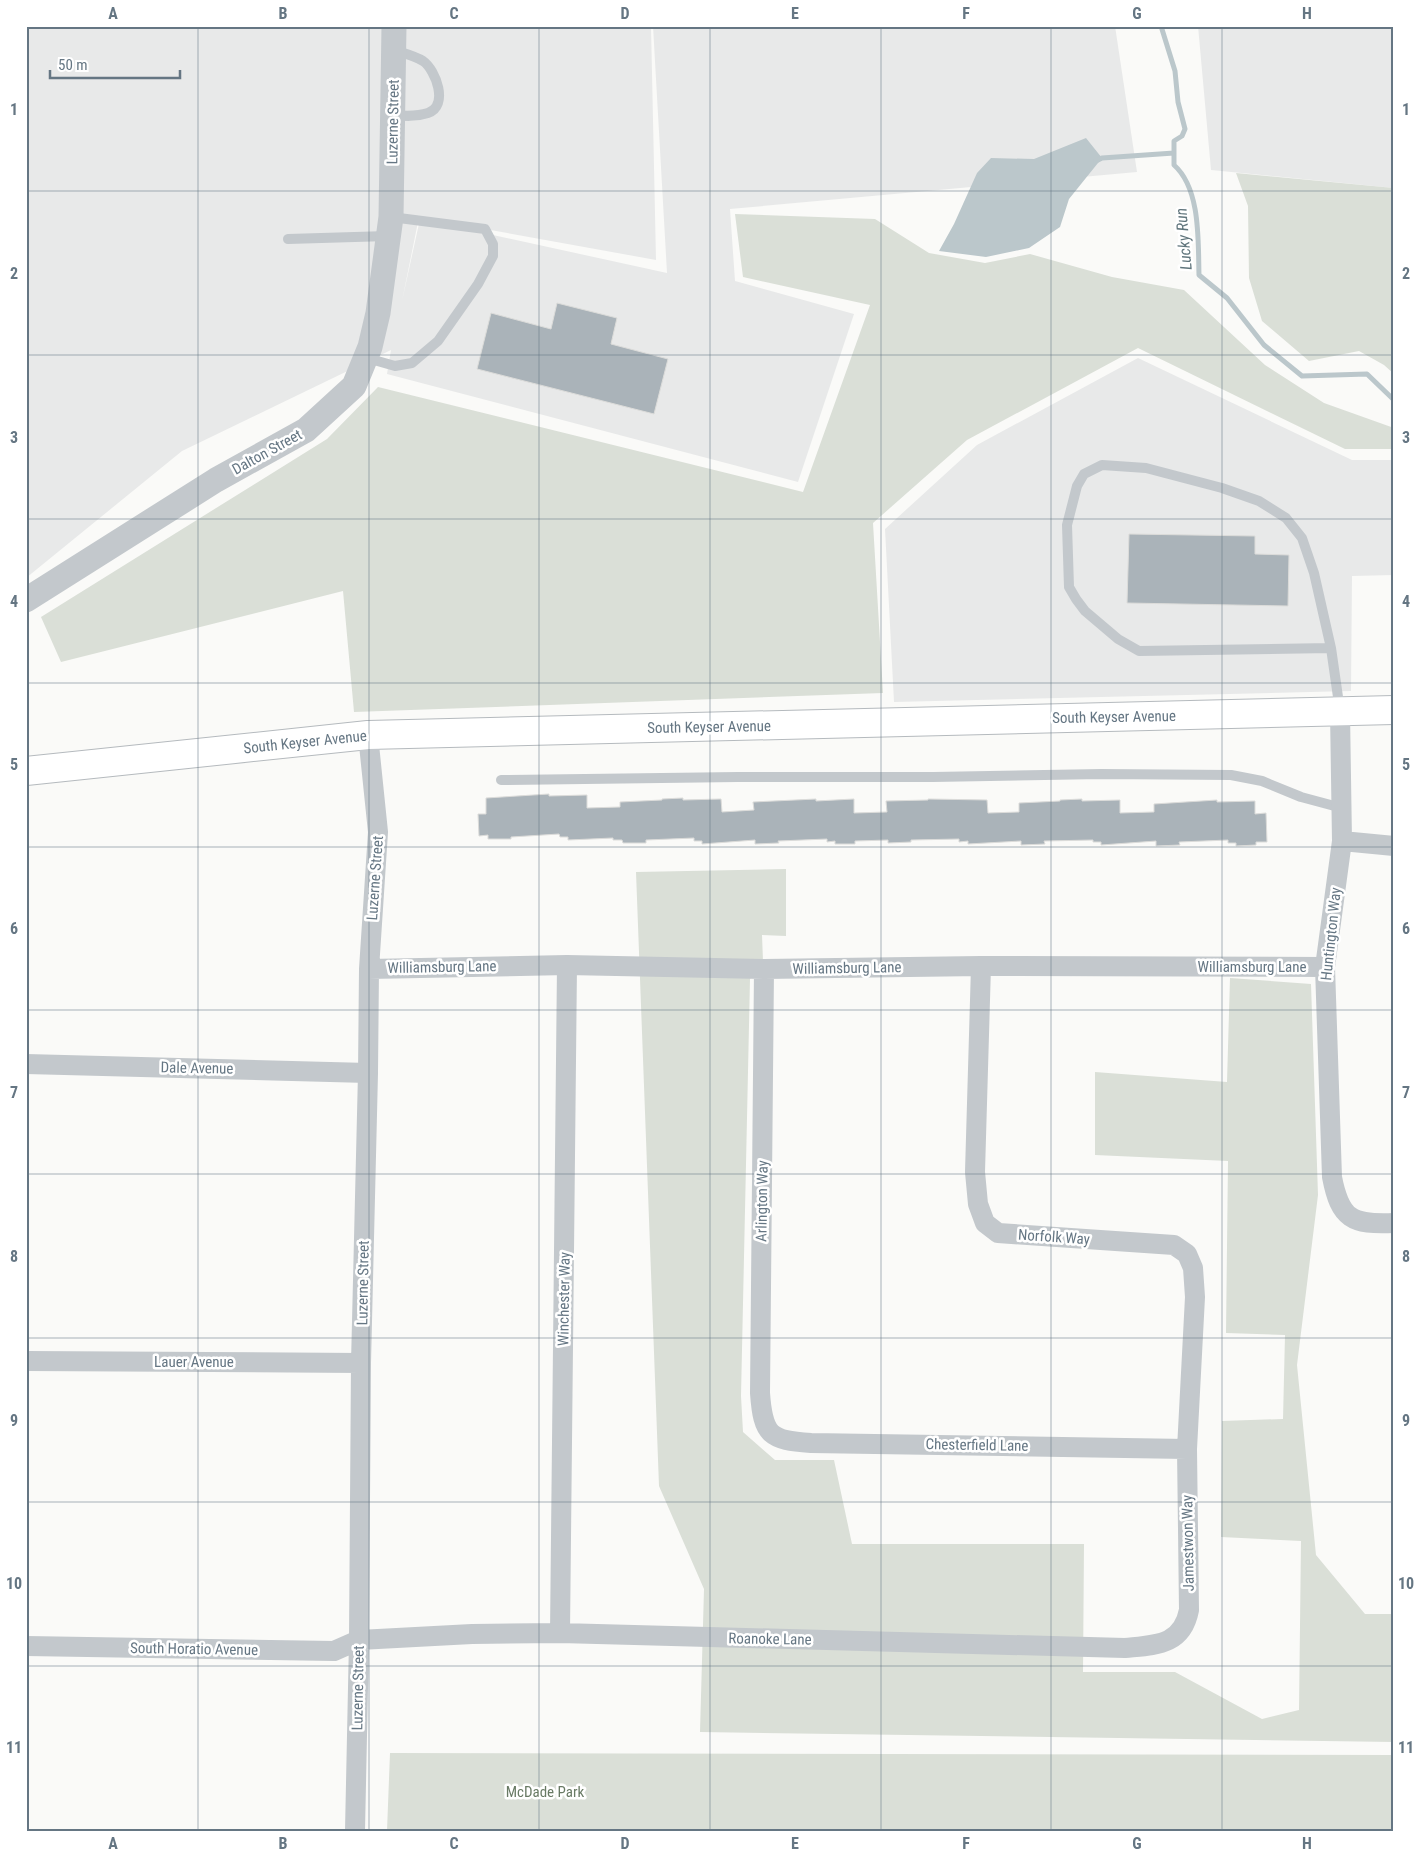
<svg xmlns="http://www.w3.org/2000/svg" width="1420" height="1857" font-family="'Roboto Condensed',sans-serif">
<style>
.built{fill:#e8e9e9}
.green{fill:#dadfd7}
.water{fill:#bbc7cb}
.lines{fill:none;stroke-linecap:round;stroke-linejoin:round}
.stream{stroke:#bbc7cb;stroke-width:5}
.building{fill:#aab3b9;stroke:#dcdcda}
.primary-casing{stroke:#b5babe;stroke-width:30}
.service{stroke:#c3c8cc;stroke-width:10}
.minor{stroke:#c3c8cc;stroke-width:20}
.tertiary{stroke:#c3c8cc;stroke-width:25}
.primary{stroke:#fff;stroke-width:28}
.grid{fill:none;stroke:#657683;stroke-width:1;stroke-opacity:0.55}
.labels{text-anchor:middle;stroke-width:5;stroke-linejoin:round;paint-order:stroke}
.street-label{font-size:15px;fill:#657683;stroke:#fff}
.park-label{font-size:15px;fill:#687a64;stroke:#fff}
.water-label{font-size:16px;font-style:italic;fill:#60757c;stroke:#fff}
.neatline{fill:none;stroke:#657683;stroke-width:2}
.grid-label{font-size:16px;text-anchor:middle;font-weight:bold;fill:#657683}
</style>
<rect width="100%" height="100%" fill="#fafaf8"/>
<!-- built -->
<path class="built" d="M26,26H651L656,260L419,217L402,301L420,219L667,273L653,26H1115L1137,172L730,209L735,281L854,314L798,482L387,374L391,350L182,451L26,578Z
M1198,26H1394V188L1211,170Z
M1138,358L1352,460H1394V575L1352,576L1351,691L894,702L885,529L977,445Z"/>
<!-- green -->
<path class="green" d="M1236,173L1394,188V374L1384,365L1359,351L1309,361L1262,321L1249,278L1248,206Z
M735,214L875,219L929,253L985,263L1030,254L1112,277L1184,290L1265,365L1324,403L1394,428V449H1345L1138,348L967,440L873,523L883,693L354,712L343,591L61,662L41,617L327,439L378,387L803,492L870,305L743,277Z
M786,869V936L762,935L763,961L750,979L741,1396L743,1432L775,1460H834L852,1544H1084L1083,1672H1175L1262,1719L1299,1710L1301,1541L1221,1537L1222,1421L1283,1419L1285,1335L1226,1333L1228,1161L1095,1155V1072L1227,1082L1230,978L1311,984L1318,1195L1297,1365L1316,1555L1365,1614H1394V1742L700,1732L704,1589L659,1486L636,872Z
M390,1753L1394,1755V1831H387Z"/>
<!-- water -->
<path class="water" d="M1086,138L1102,158L1069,199L1060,227L1029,248L986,257L939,251L954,224L977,173L991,158L1034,159Z"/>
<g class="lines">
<!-- stream -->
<path class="stream" d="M1161,26L1175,71L1178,102L1185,129L1182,136L1174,141V165C1201,189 1198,242 1199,275L1227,298L1264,345L1302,376L1367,374L1394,400
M1096,161L1102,158L1174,153"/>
</g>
<!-- building -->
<path class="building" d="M557,303L617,318L611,344L668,359L654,414L477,369L491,313L551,329Z
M1129,534L1255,536V554L1289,555L1288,606L1127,603Z
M549,794V796L587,795V808L620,807V802L662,800V799L683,798V800L721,799L722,812L754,810L753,802L816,799V801L854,799V813L887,812L886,801L928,800V799L987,800L988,813L1019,812V803L1060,801V800L1082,799V801L1120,800V813L1154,812V804L1217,800V802L1255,801V814L1266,813L1267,842H1256V845L1236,846V843H1228V840L1179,842L1180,845L1156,846V841L1101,845V842H1093V840L1044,841L1045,844L1021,845V841L968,844V841L959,842V839L911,840V842L888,843V840L855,841V844H835V841L827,842V839L778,841L779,843L755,844V840L702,844V841H694V838L646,840V843H623L622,840H613V838L568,840V837H560L559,834L511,837V839H488V835L479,836L478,814H486V798Z"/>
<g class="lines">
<defs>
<path id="primary" d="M26,771L368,735L1394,710"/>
</defs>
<!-- primary casing -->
<use href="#primary" class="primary-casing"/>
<!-- service -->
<path class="service" d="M393,115C404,116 416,117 428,113C449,106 436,70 423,61C415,56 403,53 394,50
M288,239L388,236
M367,358L395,366L412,363L438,341L478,284L493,256V244L485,229L391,217
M1331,648L1139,651L1118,639L1085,611L1076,599L1069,587L1067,525L1077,486L1084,474L1102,465L1146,468L1222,488L1259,501L1286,518L1302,538L1314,573L1331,648L1340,711
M501,780L738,777H933L1101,774L1231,775L1262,781L1301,797L1342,808"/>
<!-- minor -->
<path class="minor" d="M1340,712L1342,841L1325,967L1332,1177C1340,1219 1352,1225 1394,1223
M1342,841L1394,846
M369,969L567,965L764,969L981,966L1325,967
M764,969L760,1393C763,1436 770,1440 811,1443L1187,1449
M26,1064L368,1073
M26,1361L361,1363
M560,1633L567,965
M26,1646L334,1651L359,1640L472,1634L560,1633L1125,1648C1155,1645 1182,1646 1189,1610L1187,1449L1195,1297L1193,1268L1187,1254L1174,1245L998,1233L985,1223L978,1204L975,1172L981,966
M355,1831L359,1640L361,1363L368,1073L369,969L378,832L368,735"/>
<!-- tertiary -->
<path class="tertiary" d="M26,600L216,480L306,430L354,386L370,347L378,313L391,217L394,26"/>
<!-- primary -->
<use href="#primary" class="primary"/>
</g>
<!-- grid -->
<path class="grid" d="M198,26V1831M369,26V1831M539,26V1831M710,26V1831M881,26V1831M1051,26V1831M1222,26V1831M26,191H1394M26,355H1394M26,519H1394M26,683H1394M26,847H1394M26,1010H1394M26,1174H1394M26,1338H1394M26,1502H1394M26,1666H1394"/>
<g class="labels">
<!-- street labels -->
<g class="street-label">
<text transform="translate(393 122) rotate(-89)" y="5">Luzerne Street</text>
<text transform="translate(267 452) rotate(-29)" y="5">Dalton Street</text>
<text transform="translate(1114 717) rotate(-1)" y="5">South Keyser Avenue</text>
<text transform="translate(709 727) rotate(-1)" y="5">South Keyser Avenue</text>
<text transform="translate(305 742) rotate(-6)" y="5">South Keyser Avenue</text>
<text transform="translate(375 878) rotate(-86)" y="5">Luzerne Street</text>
<text transform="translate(1331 934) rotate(-84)" y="5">Huntington Way</text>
<text transform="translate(442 967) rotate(-1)" y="5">Williamsburg Lane</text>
<text x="1252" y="972">Williamsburg Lane</text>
<text transform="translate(847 968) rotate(-1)" y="5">Williamsburg Lane</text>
<text transform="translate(197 1068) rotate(1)" y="5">Dale Avenue</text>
<text transform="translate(762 1201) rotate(-89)" y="5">Arlington Way</text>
<text transform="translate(1054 1237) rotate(4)" y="5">Norfolk Way</text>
<text transform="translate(363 1283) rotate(-89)" y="5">Luzerne Street</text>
<text transform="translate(564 1299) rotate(-89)" y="5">Winchester Way</text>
<text x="194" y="1367">Lauer Avenue</text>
<text transform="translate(977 1445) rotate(1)" y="5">Chesterfield Lane</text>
<text transform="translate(1188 1543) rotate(-91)" y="5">Jamestwon Way</text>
<text transform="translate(770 1639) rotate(1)" y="5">Roanoke Lane</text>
<text transform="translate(194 1649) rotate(1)" y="5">South Horatio Avenue</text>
<text transform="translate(358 1688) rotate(-89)" y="5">Luzerne Street</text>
</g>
<!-- park labels -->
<g class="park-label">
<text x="545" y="1797">McDade Park</text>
</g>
<!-- water labels -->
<g class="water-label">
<text transform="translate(1183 239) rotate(-95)" y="6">Lucky Run</text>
</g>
</g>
<!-- border -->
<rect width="1420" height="1857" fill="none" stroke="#ffffff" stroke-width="55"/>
<!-- scale -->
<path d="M50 70v8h130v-8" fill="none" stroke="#657683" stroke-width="2.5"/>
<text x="58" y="70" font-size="15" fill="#657683" stroke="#ffffff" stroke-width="4" paint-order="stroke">50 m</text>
<rect x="28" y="28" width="1364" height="1802" class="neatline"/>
<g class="grid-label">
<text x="113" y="19">A</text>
<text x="283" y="19">B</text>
<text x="454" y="19">C</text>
<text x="625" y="19">D</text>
<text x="795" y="19">E</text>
<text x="966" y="19">F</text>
<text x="1137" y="19">G</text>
<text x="1307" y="19">H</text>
<text x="14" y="115">1</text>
<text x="1406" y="115">1</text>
<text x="14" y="279">2</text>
<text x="1406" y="279">2</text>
<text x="14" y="443">3</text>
<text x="1406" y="443">3</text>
<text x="14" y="607">4</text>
<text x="1406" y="607">4</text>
<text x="14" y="770">5</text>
<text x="1406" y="770">5</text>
<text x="14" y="934">6</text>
<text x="1406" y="934">6</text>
<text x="14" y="1098">7</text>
<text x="1406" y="1098">7</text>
<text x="14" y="1262">8</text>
<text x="1406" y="1262">8</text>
<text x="14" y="1426">9</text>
<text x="1406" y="1426">9</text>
<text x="14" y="1589">10</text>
<text x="1406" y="1589">10</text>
<text x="14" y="1753">11</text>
<text x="1406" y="1753">11</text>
<text x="113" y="1849">A</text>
<text x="283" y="1849">B</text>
<text x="454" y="1849">C</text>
<text x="625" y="1849">D</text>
<text x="795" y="1849">E</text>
<text x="966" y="1849">F</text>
<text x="1137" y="1849">G</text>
<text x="1307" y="1849">H</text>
</g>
</svg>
